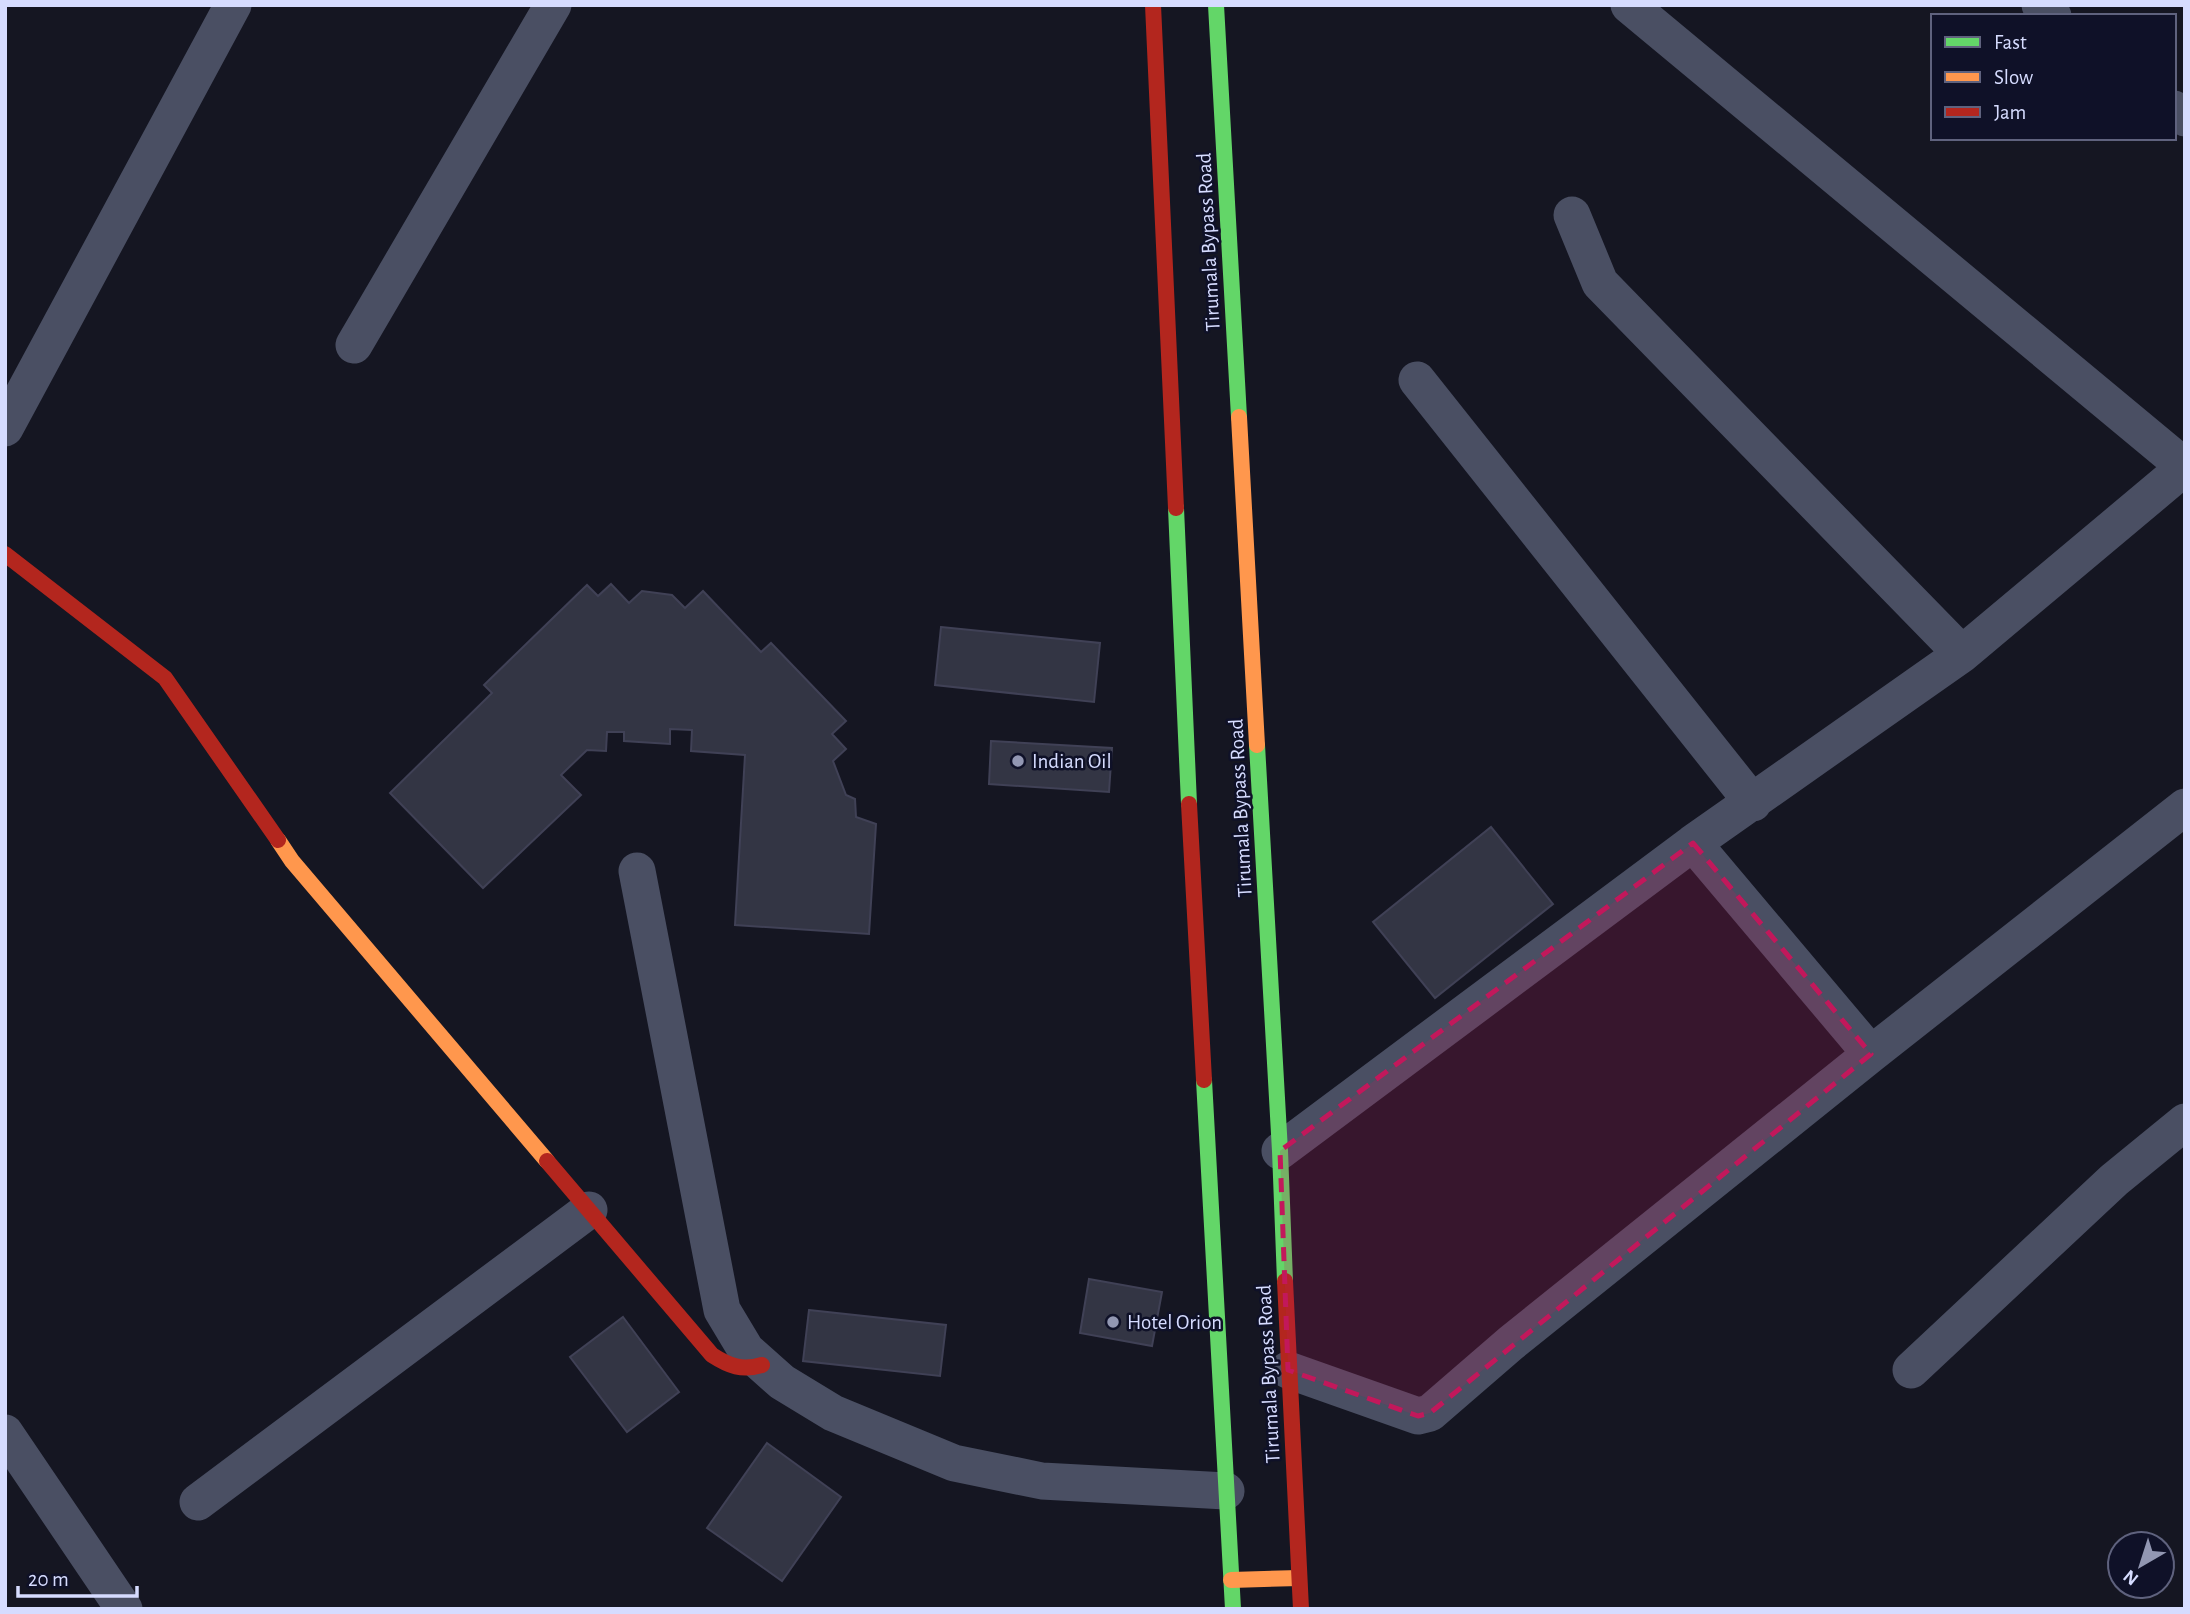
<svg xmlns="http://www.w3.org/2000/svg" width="2190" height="1614" font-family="'Alegreya Sans',sans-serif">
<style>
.building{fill:#333544;stroke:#404156;stroke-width:2}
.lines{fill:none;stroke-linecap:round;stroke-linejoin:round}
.street{stroke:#4a4f63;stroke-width:37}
.fast{stroke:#63d668;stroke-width:16}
.slow{stroke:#ff974d;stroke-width:16}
.jam{stroke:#b3261e;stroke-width:16}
.marked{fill:#c2185b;fill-opacity:0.2;stroke:#c2185b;stroke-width:5;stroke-dasharray:14 9;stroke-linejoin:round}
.poi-dot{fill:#9297b2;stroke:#0f1128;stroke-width:2.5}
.labels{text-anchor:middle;stroke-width:5;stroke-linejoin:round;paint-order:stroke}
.street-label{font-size:21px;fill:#d6dcff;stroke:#0f1128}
.poi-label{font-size:21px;fill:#d6dcff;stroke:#0f1128;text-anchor:start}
</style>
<rect width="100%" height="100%" fill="#151622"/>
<!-- building -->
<path class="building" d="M611,584L629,603L642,591L672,595L685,608L703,591L761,652L771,643L846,721L832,734L846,749L833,761L846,795L855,799L856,817L876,824L869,934L735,925L745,755L691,751L692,730L670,729V744L624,741V732H607L606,751L587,750L561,775L581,795L483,888L390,793L492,693L484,685L587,585L598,596Z
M941,627L1100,643L1094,702L935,685Z
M991,741L1112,748L1109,792L989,784Z
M1491,827L1553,904L1435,998L1373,922Z
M1089,1279L1162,1292L1152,1346L1080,1333Z
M809,1310L946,1325L940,1376L803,1361Z
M623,1317L679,1392L627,1432L570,1357Z
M767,1443L841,1497L782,1581L707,1528Z"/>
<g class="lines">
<!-- street -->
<path class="street" d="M1629,5L2185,467
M2040,5L2053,16
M2174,109L2185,118
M1572,215L1600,283L1962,654
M354,345L553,5
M1417,380L1753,803
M5,428L233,5
M637,871L722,1310L746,1350L782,1382L833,1413L954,1463L1042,1481L1226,1491
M1871,1054L1693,843L1962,654L2184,468
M1280,1151L1693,843
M1288,1370L1418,1416L1430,1413L1511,1343L1871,1054L2185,807
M1911,1370L2114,1180L2185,1122
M5,1433L124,1609
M198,1502L589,1210"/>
<!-- fast -->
<path class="fast" d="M1216,5L1239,417
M1176,508L1189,804
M1257,745L1280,1151L1285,1281
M1204,1080L1233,1609"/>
<!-- slow -->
<path class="slow" d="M1239,417L1257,745
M278,840L292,861L547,1161
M1231,1580L1299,1578"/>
<!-- jam -->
<path class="jam" d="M1153,5L1176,508
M5,554L165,678L278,840
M1189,804L1204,1080
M547,1161L712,1355C729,1366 742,1371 762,1365
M1285,1281L1301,1609"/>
</g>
<!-- marked area -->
<path class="marked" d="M1693,843L1871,1054L1430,1413L1418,1416L1288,1370L1280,1151Z"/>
<!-- markers -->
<g class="poi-dot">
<circle cx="1018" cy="761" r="7"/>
<circle cx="1113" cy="1322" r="7"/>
</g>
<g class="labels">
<!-- street labels -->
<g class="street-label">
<text transform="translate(1208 242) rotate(-93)" y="7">Tirumala Bypass Road</text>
<text transform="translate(1240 808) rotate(-93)" y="7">Tirumala Bypass Road</text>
<text transform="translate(1268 1374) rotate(-93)" y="7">Tirumala Bypass Road</text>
</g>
<!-- poi labels -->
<g class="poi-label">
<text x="1032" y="768">Indian Oil</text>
<text x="1127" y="1329">Hotel Orion</text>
</g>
</g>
<!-- border -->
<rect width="2190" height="1614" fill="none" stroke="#d6dcff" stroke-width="14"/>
<!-- legend -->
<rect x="1931" y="14" width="245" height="126" fill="#0f1128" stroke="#5f627e" stroke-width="2"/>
<rect x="1945" y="37" width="35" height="10" fill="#63d668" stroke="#5f627e" stroke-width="2"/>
<text x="1994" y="49" font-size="21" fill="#d6dcff">Fast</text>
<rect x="1945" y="72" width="35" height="10" fill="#ff974d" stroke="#5f627e" stroke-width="2"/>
<text x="1994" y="84" font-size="21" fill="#d6dcff">Slow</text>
<rect x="1945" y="107" width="35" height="10" fill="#b3261e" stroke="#5f627e" stroke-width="2"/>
<text x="1994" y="119" font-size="21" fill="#d6dcff">Jam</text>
<!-- north arrow -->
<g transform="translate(2141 1565) rotate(219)"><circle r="33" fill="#0f1128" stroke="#5f627e" stroke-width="2"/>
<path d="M0-5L12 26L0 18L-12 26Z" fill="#9297b2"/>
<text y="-10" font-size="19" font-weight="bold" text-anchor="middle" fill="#d6dcff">N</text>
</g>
<!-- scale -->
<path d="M18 1586v10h119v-10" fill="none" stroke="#d6dcff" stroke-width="3.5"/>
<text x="28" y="1586" font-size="21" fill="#d6dcff" stroke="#0f1128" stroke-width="5" paint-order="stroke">20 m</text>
</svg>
